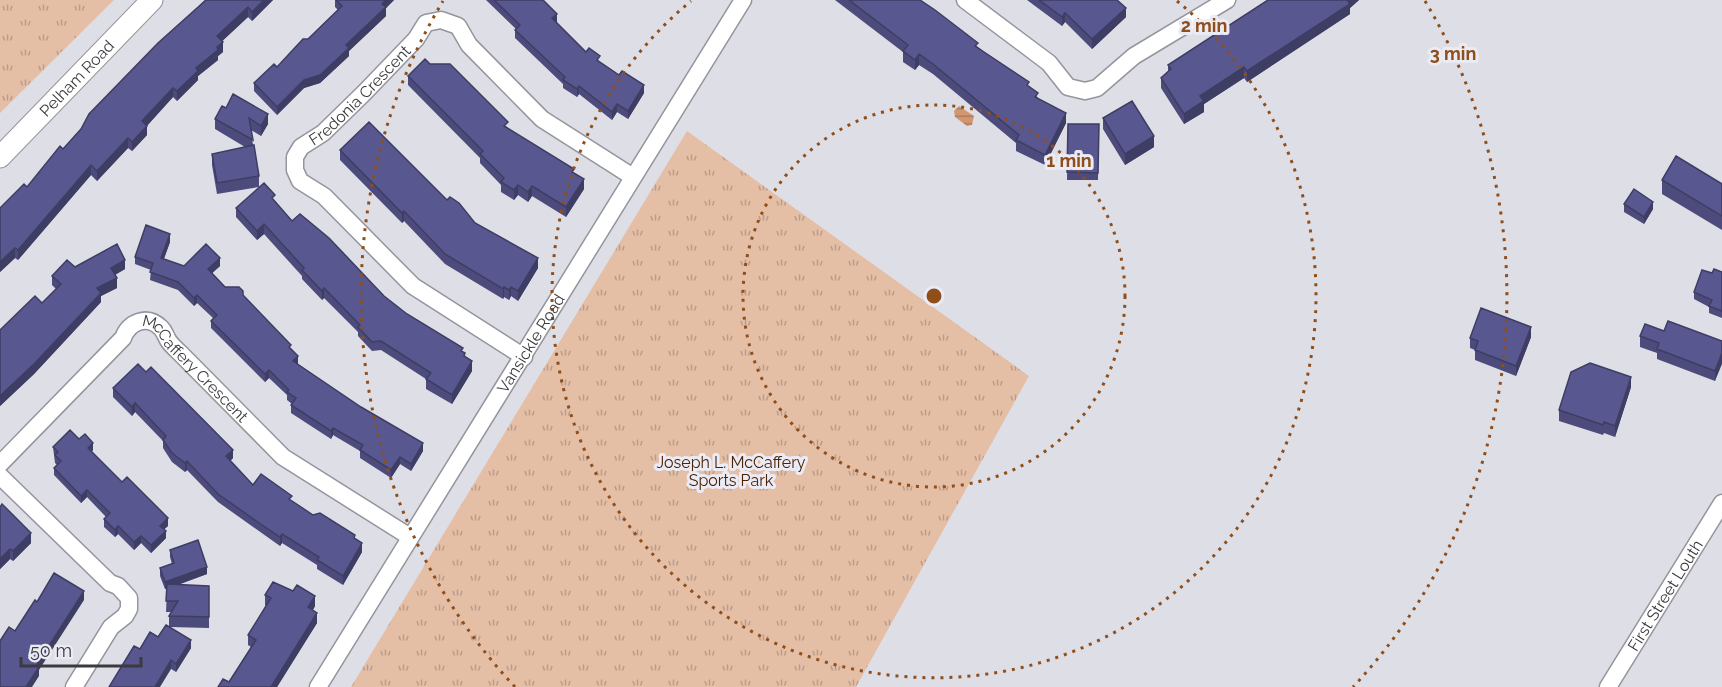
<svg xmlns="http://www.w3.org/2000/svg" width="1722" height="687" font-family="Raleway,sans-serif">
<style>
.park{fill:url(#park-tufts)}
.water{fill:url(#water-rules)}
.lines{fill:none;stroke-linecap:round;stroke-linejoin:round}
.minor-casing{stroke:#94959d;stroke-width:19}
.major-casing{stroke:#94959d;stroke-width:23}
.minor{stroke:#fff;stroke-width:16}
.major{stroke:#fff;stroke-width:21}
.wall{fill:#4c4b7b}
.shaded-wall{fill:#3e3d64}
.building{fill:#58578f;stroke:#3e3d64;stroke-width:1.5}
.ring{fill:none;stroke:#8f4e1a;stroke-width:3;stroke-dasharray:3 6}
.labels{text-anchor:middle;stroke-width:6;stroke-linejoin:round;paint-order:stroke}
.street-label{font-size:16px;fill:#3b3b3f;stroke:#ebebf5}
.park-label{font-size:16px;fill:#492303;stroke:#ebebf5}
.centre{fill:#8f4e1a;stroke:#ebebf5;stroke-width:3}
.ring-label{font-size:18px;text-anchor:middle;font-weight:bold;fill:#8f4e1a;stroke:#ebebf5;stroke-width:6;stroke-linejoin:round;paint-order:stroke}
</style>
<defs>
<pattern id="park-tufts" width="24" height="20" patternUnits="userSpaceOnUse" patternTransform="scale(1.5)"><rect width="24" height="20" fill="#e5bea6"/><path d="M3 7l-1-3M5 7V3M7 7l1-3M15 17l-1-3M17 17v-4M19 17l1-3" fill="none" stroke="#bb9c89"/></pattern>
<pattern id="water-rules" width="6" height="5" patternUnits="userSpaceOnUse" patternTransform="scale(1.5)"><rect width="6" height="5" fill="#d29770"/><path d="M0 2.5h6" fill="none" stroke="#ac7c5d"/></pattern>
</defs>
<rect width="100%" height="100%" fill="#dedee7"/>
<!-- park -->
<path class="park" d="M0,0H114L0,113Z
M687,131L1029,376L856,687H351Z"/>
<!-- water -->
<path class="water" d="M959,106L974,116L972,125L967,126L955,117L954,111Z"/>
<g class="lines">
<defs>
<g id="minor">
<path d="M965,0L1049,63L1068,87L1085,91L1097,88L1134,56L1227,0"/>
<path id="s1" d="M524,357L413,286L324,196L300,181L295,170V157L301,147L323,133L364,93L416,39L426,23L441,20L458,26L469,45L542,119L633,177"/>
<path id="s2" d="M0,464L123,338C129,322 147,314 161,328C165,332 165,335 168,340C171,345 177,350 181,354L283,457L410,537"/>
<path d="M0,476L110,583L118,586L129,598V609L125,616L111,627L74,687"/>
<path id="s3" d="M318,687L743,0"/>
<path id="s4" d="M1608,687L1722,503"/>
</g>
<g id="major">
<path id="s5" d="M0,157L152,0"/>
</g>
</defs>
<!-- minor casing -->
<use href="#minor" class="minor-casing"/>
<!-- major casing -->
<use href="#major" class="major-casing"/>
<!-- minor -->
<use href="#minor" class="minor"/>
<!-- major -->
<use href="#major" class="major"/>
</g>
<!-- wall -->
<path class="wall" d="M205,0H273L252,21L248,17L222,41L223,52L218,56V60L198,76V80L177,101L173,97L147,126V135L132,151L128,148L97,181L91,175L18,260L15,258L0,272L27,187Z
M335,0H394L386,8V16L349,51V56L320,83L304,88L277,115L254,91V83L277,67L308,39L338,10L335,7Z
M486,0H543L556,22L586,52L644,93L628,119L617,112L612,120L579,94L577,97L563,88V84L515,38V30L516,29Z
M835,0H920L978,47L1029,87L1038,98L1066,123L1045,165L1016,151V143L933,74L919,65L915,70L903,62V52Z
M1027,0H1117L1126,17L1092,49L1065,22L1062,26Z
M1268,0H1359L1350,8V14L1247,82L1244,78L1204,104V112L1184,124L1161,88V78L1168,71V65Z
M430,64L508,128L574,173L584,189L566,217L532,196L528,202L518,195L514,200L501,192V185L480,163V158L408,85V76Z
M222,106L268,124L261,136L251,130L253,145L259,176V187L217,194L212,165V154L245,147L215,129V119Z
M1103,118L1154,147L1125,165L1103,129Z
M1068,124H1099L1098,180H1067Z
M340,150L447,200L475,223L538,268L518,301L511,296L509,300L504,297L503,299L445,264L404,221L402,223L340,160Z
M1662,180L1722,184V230L1662,194Z
M275,201L292,221L384,296L407,314L463,352L472,371L452,404L426,389V379L381,350L372,351L358,336V332L324,298L322,300L302,279V276L264,234L257,240L236,217V208Z
M1624,204L1653,209L1644,224L1624,212Z
M170,242L164,259L184,266H220L212,273L225,287L243,295L291,349L298,364L423,451L411,471L400,464L391,478L360,458V451L333,435L331,439L291,413V405L292,404L287,400V395L269,378L265,382L211,328V321L213,318L197,303L194,306L178,290L150,280L151,270L135,264V257Z
M75,267L125,269L115,275L117,288L101,296V302L34,374L0,406V330L42,303L56,289L52,285V276Z
M1722,272V318L1709,313V307L1694,299V292Z
M1664,331L1722,341L1715,381L1657,359V353L1640,347V336Z
M1531,337L1516,376L1475,360V350L1470,348V338Z
M1631,387L1615,437L1604,433L1603,435L1559,421V410Z
M113,388L233,458L230,461L253,485L292,501L313,515L355,539L362,552L343,585L317,569V565L282,543L280,546L218,502L187,470L185,472L172,462L163,448V441L135,412L132,416L113,397Z
M79,439L93,450L91,452L168,526L164,529L166,538L151,553L141,543L134,550L118,534L115,537L104,527V519L106,517L87,497L81,503L54,475V468L57,465L55,463L53,447Z
M0,507L31,543L13,561L10,559L0,569Z
M170,550L207,574L178,585L209,586V628L170,627L191,648L176,672L140,649L158,637L169,627V616L172,612H166L167,589H165L160,576V568L172,564L170,557Z
M265,595L315,606L313,610L317,623L277,687H218L229,682L251,647L248,645V635L266,606L265,605Z"/>
<!-- shaded-wall -->
<path class="shaded-wall" d="M264,0H273L252,21V12Z
M386,0H394L386,8V16L349,51V56L320,83L304,88L277,115V107L304,80L346,45Z
M1347,0H1359L1350,8V14L1247,82V71Z
M248,7V17L217,46V36Z
M1126,8V17L1092,49V39Z
M1065,13V22L1062,26V17Z
M557,14V22L552,26V18Z
M223,42V52L218,56V60L198,76V80L177,101V91L196,68Z
M919,54V65L915,70V60Z
M1244,67V78L1204,104V112L1184,124V114L1200,96Z
M644,85V93L628,119V111Z
M579,86V94L577,97V89Z
M173,88V97L142,131V121Z
M617,104V112L612,120V112Z
M1066,113V123L1045,165V155Z
M268,114V124L261,136V126Z
M147,126V135L132,151V142Z
M1154,136V147L1125,165V154Z
M128,138V148L97,181V171Z
M91,165V175L18,260V250Z
M584,179V189L566,217V207Z
M518,185V195L514,200V190Z
M532,186V196L528,202V192Z
M1653,202V209L1644,224V217Z
M404,211V221L402,223V213Z
M264,224V234L257,240V231Z
M170,234V242L161,266V258Z
M15,248V258L0,272V262Z
M220,258V266L208,277V269Z
M538,258V268L518,301V291Z
M125,260V269L111,277V268Z
M117,278V288L101,296V302L34,374L0,406V396L97,288Z
M504,287V297L503,299V289Z
M511,287V296L509,300V290Z
M324,288V298L322,300V291Z
M197,295V303L194,306V298Z
M1531,327V337L1516,376V366Z
M1722,353V364L1715,381V371Z
M298,356V364L293,369V361Z
M472,361V371L452,404V395Z
M269,370V378L265,382V374Z
M1631,377V387L1615,437V426Z
M135,403V412L132,416V407Z
M333,428V435L331,439V431Z
M93,443V450L88,456V448Z
M423,443V451L411,471V464Z
M233,450V458L226,465V456Z
M400,457V464L391,478V470Z
M187,461V470L185,472V463Z
M87,490V497L81,503V496Z
M168,518V526L160,533V526Z
M118,526V534L115,537V530Z
M166,531V538L151,553V545Z
M31,533V543L13,561V551Z
M282,534V543L280,546V537Z
M141,536V543L134,550V542Z
M362,543V552L343,585V576Z
M10,549V559L0,569V559Z
M207,567V574L165,589V582Z
M84,591V600L39,670V676L32,687H26L36,666Z
M315,596V606L308,618V607Z
M317,613V623L277,687H271Z
M191,640V648L176,672V664Z
M171,660V669L160,687H155Z"/>
<!-- building -->
<path class="building" d="M206,0H264L252,12L248,7L217,36L223,42L217,47L218,50L196,68L198,71L177,91L173,88L142,121L147,126L132,142L128,138L97,171L91,165L18,250L15,248L0,262V208L24,184L27,187L60,146L63,149L81,129L89,114L158,43Z
M336,0H386L382,4L386,7L346,45L349,48L320,75L304,80L277,107L254,83L274,64L277,67L303,39H308L342,6Z
M494,0H543L557,14L552,18L586,52L589,48L600,56L597,60L619,75L622,71L644,85L628,111L617,104L612,112L579,86L577,89L563,80L565,77L515,30L520,25Z
M849,0H920L935,10L978,43L975,46L1029,82L1027,85L1038,93L1035,97L1066,113L1045,155L1016,140L1019,135L933,64L919,54L915,60L903,51L908,45Z
M1039,0H1117L1126,8L1092,39L1065,13L1062,17Z
M1268,0H1347L1350,4L1247,71L1244,67L1200,96L1204,101L1184,114L1161,78L1171,69L1168,65Z
M425,59L430,64H450L508,122L504,126L574,169L572,172L584,179L566,207L532,186L528,192L518,185L514,190L501,182L504,178L480,154L483,151L408,76Z
M233,94L268,114L261,126L249,118L253,140L215,119L222,106L226,108Z
M1132,101L1154,136L1125,154L1103,118Z
M369,122L447,200L450,197L459,203L475,223L538,258L518,291L511,287L509,290L504,287L503,289L445,254L404,211L402,213L340,150Z
M1068,124H1099L1098,173L1067,172Z
M254,145L259,176L217,183L212,154Z
M1676,156L1722,184V216L1662,180Z
M264,183L275,195L272,198L292,221L300,214L329,238L384,296L407,314L463,348L461,351L465,353L464,356L472,361L452,395L426,379L431,373L381,341L372,342L358,327L360,325L324,288L322,291L302,270L304,268L264,224L257,231L236,208Z
M1634,189L1653,202L1644,217L1624,204Z
M146,225L170,234L161,258L184,266L206,244L220,258L208,269L225,287H239L243,291V295L291,345L289,347L298,356L293,361L361,407L423,443L411,464L400,457L391,470L360,450L363,445L333,428L331,431L291,405L296,398L287,392L289,390L269,370L265,374L211,321L217,315L197,295L194,298L178,282L150,272L153,263L135,257Z
M117,244L125,260L111,268L117,278L97,288L101,293L34,364L0,396V330L35,296L42,303L61,284L52,276L67,260L75,267Z
M1714,269L1722,272V311L1709,306L1712,300L1694,292L1702,270L1712,273Z
M1481,308L1531,327L1516,366L1475,350L1478,341L1470,338Z
M1668,321L1722,341V353L1715,371L1657,349L1659,343L1640,336L1645,324L1664,331Z
M1590,363L1631,377L1615,426L1604,422L1603,425L1559,410L1571,372Z
M138,364L146,372L151,367L233,450L226,456L253,485L261,474L292,496L289,499L313,515L320,513L355,535L354,538L362,543L343,576L317,560L319,557L282,534L280,537L259,523L218,494L187,461L185,463L172,453L163,440L166,436L135,403L132,407L113,388Z
M70,430L79,439L85,434L93,443L88,448L122,482L127,477L168,518L160,526L166,531L151,545L141,536L134,542L118,526L115,530L104,519L110,513L87,490L81,496L54,468L61,461L55,455L58,452L53,447Z
M2,504L31,533L13,551L10,549L0,559V507Z
M198,540L207,567L165,582L160,568L174,563L170,550Z
M54,573L84,591L36,666L39,667L26,687H0V641L9,627L15,631L35,600L37,602Z
M273,582L293,591L297,585L315,596L308,607L317,613L271,687H218L223,679L229,682L256,640L248,635L271,598L265,595Z
M167,584L209,586V617L169,616L178,601H166Z
M166,625L191,640L176,664L171,660L155,687H109L134,646L140,649L150,632L158,637Z"/>
<!-- distance rings -->
<g class="ring">
<circle cx="934" cy="296" r="191"/>
<path d="M1177 1A382 382 0 1 1 691 1"/>
<path d="M515 687A573 573 0 0 1 443 1M1425 1A573 573 0 0 1 1353 687"/>
</g>
<g class="labels">
<!-- street labels -->
<g class="street-label">
<text dy="6" stroke="none"><textPath href="#s5" startOffset="110">Pelham Road</textPath></text>
<text dy="6" stroke="none"><textPath href="#s1" startOffset="402">Fredonia Crescent</textPath></text>
<text dy="6" stroke="none"><textPath href="#s3" startOffset="404">Vansickle Road</textPath></text>
<text dy="6" stroke="none"><textPath href="#s2" startOffset="276">McCaffery Crescent</textPath></text>
<text dy="6" stroke="none"><textPath href="#s4" startOffset="108">First Street Louth</textPath></text>
</g>
<!-- park labels -->
<g class="park-label">
<text x="731" y="468">Joseph L. McCaffery<tspan x="731" dy="18">Sports Park</tspan></text>
</g>
</g>
<circle cx="934" cy="296" r="9" class="centre"/>
<g class="ring-label">
<text x="1204" y="32">2 min</text>
<text x="1453" y="60">3 min</text>
<text x="1069" y="167">1 min</text>
</g>
<!-- scale -->
<path d="M21 657v9h120v-9" fill="none" stroke="#3b3b3f" stroke-width="3"/>
<text x="30" y="657" font-size="18" fill="#3b3b3f" stroke="#ebebf5" stroke-width="4.5" paint-order="stroke">50 m</text>
</svg>
